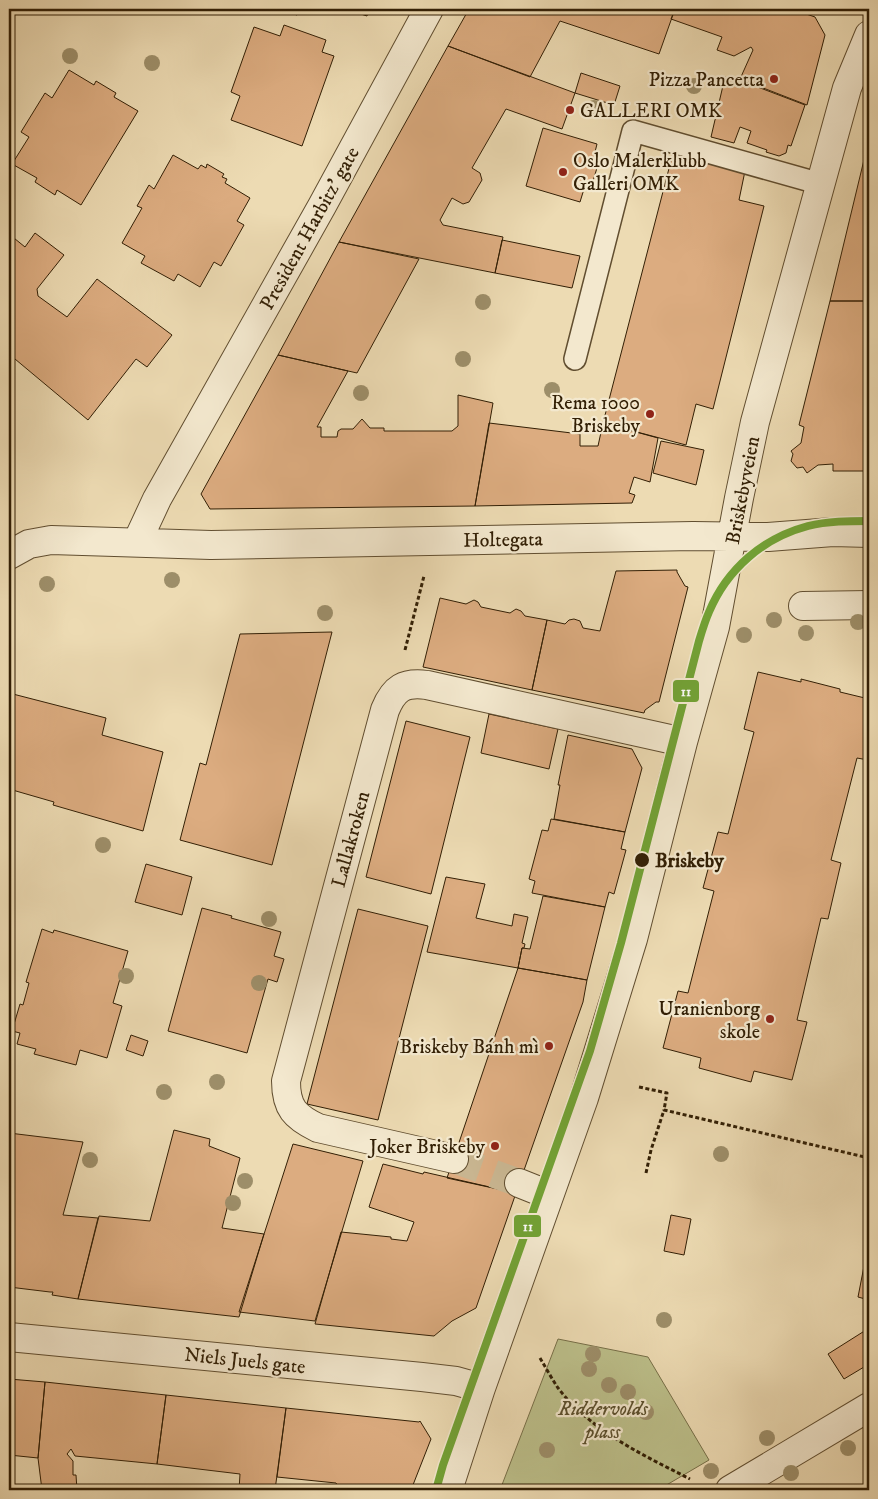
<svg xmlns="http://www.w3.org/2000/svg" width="878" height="1499" font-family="'IM FELL DW Pica',serif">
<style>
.green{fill:#bcbf8a;stroke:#776f48}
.building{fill:#dcac80;stroke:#321f05}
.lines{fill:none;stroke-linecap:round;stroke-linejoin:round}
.minor-tunnel{stroke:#c8b590;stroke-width:28;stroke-dasharray:28 14;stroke-linecap:butt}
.service-casing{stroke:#614e30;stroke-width:24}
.minor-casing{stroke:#614e30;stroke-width:30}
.path{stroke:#321f05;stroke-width:3;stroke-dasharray:4 2.5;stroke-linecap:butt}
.service{stroke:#f3e8ce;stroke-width:21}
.minor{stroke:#f3e8ce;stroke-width:28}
.tram-1-casing{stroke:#f3e8ce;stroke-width:11}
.tram-1{stroke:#72a235;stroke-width:8}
.tree{fill:#9d8e69}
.poi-dot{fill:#8f2418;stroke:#f3e8ce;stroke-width:2}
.stop-dot{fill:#321f05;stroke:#f3e8ce;stroke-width:2}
.labels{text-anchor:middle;stroke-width:4.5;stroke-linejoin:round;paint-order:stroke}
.poi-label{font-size:20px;fill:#321f05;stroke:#f3e8ce;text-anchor:end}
.street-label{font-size:20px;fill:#321f05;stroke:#f3e8ce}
.stop-label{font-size:20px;font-weight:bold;fill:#321f05;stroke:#f3e8ce;text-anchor:start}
.park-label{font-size:20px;font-style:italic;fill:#5b4f2d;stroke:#f3e8ce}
.line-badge{stroke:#f3e8ce;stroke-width:2}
.badge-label{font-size:14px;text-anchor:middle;font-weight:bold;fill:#fff}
</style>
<rect width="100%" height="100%" fill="#eddbb3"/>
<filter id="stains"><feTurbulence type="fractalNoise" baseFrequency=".004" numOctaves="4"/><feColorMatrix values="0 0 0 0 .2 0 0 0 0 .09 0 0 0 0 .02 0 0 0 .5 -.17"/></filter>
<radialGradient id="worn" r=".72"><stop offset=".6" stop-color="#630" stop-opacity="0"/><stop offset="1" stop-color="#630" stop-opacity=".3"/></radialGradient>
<!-- green -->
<path class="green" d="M558,1339L648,1357L709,1460L658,1490H500Z"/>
<!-- building -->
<path class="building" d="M277,9H299L297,15Z
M345,9H369L367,16Z
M469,9H675L659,54L560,21L530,77L448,46Z
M675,9H792L815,17L825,35L807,105L740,79L753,50L751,47L734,56L717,50L722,37L671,19Z
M284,25L326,40L322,52L334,56L302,146L231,120L240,96L231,92L254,27L280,36Z
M448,46L575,93L562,129L506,109L472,168L480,173L482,180L469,202L463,204L452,198L440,220L443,225L503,237L495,273L339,242Z
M69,70L94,85L96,81L116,93L114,97L138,111L81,205L57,190L55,195L35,182L37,178L12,164L29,137L21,132L45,93L52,98Z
M581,73L620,86L614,105L575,93Z
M725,77L741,84L742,81L805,105L791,146L788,145L786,153L779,156L766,152L767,150L747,143L751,131L740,127L734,143L711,137Z
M543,128L597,144L594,156L600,158L590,191L584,189L580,202L526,186Z
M869,139V301H830Z
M673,153L745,171L739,200L764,206L713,409L696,404L686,445L603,423Z
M173,155L198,169L201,165L206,168L207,164L224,174L222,177L227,179L225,183L250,198L237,221L244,225L221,266L214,262L200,287L178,274L174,281L141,263L145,256L122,243L142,208L137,206L149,185L154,189Z
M35,233L64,255L37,289L38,296L67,317L97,279L172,335L147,367L136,359L88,420L9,354V234L25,247Z
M502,240L580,256L572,288L495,273Z
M339,242L419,259L357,373L278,355Z
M830,301H869L868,471H833V464L818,465L807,473L803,467L797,468L791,461L793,454L791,451L801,443L804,427L799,425Z
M278,355L348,371L317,427H321V437H337L338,431L341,429H353L362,419L370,428H384V431H452L458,426V395L493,403L475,506L210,509L201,494Z
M489,423L580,434V446H598L603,423L658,438L650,482L634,477L629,493L635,495L632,503L475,506Z
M661,441L704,450L696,485L653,473Z
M677,570V572L685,586L688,587L659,702H656L645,710L644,713L532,690L547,620L565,624L569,620L574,619L580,621L583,628L600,631L616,571Z
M440,598L466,604L474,600L478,602L481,607L510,613L516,609L521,611L525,616L547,620L532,690L423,667Z
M332,632L272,865L180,840L200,763L206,765L240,634Z
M758,672L801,682V679L840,689V692L869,699V755L868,760L857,758L831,860L841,863L828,919L821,918L797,1020L807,1022L792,1080L754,1071L751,1082L699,1068L701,1058L663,1048L678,991L688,993L714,891L703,888L718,832L728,834L754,732L744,729Z
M9,693L106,718L102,735L163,752L143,831L53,805L54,802L9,789Z
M489,714L558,729L549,769L481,753Z
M406,721L470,737L431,894L366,877Z
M568,735L632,749L642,768L625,832L554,819L560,785H558Z
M551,819L625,832L621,849L626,850L614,894L609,892L605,907L532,893L535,881L529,879L542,830L548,831Z
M146,864L192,877L182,915L135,902Z
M446,877L485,884L476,918L512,926L514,914L528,917L522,943L525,944L524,948H522L518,968L427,952Z
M543,896L605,907L587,980L518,968L522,948L530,949Z
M202,908L232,916L231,918L281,932L274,956L284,959L277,982L268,979L247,1053L168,1031Z
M358,909L428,926L378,1120L307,1104Z
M42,929L53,933L54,930L128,951L113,1003L122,1006L107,1058L80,1050L76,1065L34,1054L36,1049L17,1044L20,1033L12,1031L20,1004L23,1005L29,983L26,982Z
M518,968L587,980L583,1002L516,1193L447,1178Z
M131,1035L148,1041L143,1056L126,1050Z
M174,1130L210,1139L209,1146L240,1158L222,1228L264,1234L239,1317L78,1299L99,1216L150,1221Z
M9,1133L83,1142L63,1215L98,1218L78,1299L52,1295L53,1292H50L9,1287Z
M293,1144L363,1161L315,1321L239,1312Z
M383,1164L423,1174L424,1172L516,1193L476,1308L452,1321L434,1336L315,1324L341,1232L391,1237V1239L407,1241L414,1222L369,1207Z
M671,1215L691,1219L684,1255L664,1251Z
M866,1256L869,1257V1300L858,1297Z
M869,1315V1364L844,1379L828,1354L866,1330Z
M9,1379L45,1382L38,1458L9,1455Z
M45,1382L166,1395L157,1464L75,1456L71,1449L67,1454L73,1461V1475H76L77,1490H42L38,1458Z
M166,1395L286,1408L275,1490H239L240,1474L157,1464Z
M286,1408L419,1422L420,1421L431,1439L411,1490H337L338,1486L336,1483L277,1477Z"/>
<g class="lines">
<!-- minor-tunnel -->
<path class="minor-tunnel" d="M454,1159L519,1183"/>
<defs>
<path id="service" d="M575,359L633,131L821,184"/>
<path id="minor" d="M137,542L157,499L322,206L429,9
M9,555L29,544L51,540L211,545L693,536L768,537L833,532L869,533
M803,606L869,605
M454,1159L318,1128C295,1117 286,1108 286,1081L385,710C394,688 404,682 427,685L683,742
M519,1183L549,1195
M9,1337L422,1377L456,1381L481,1388
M448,1490L481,1388L584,1098L633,939L683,742L715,627L739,498L755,422L847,88L869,35
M730,1490L869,1407"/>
</defs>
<!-- service casing -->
<use href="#service" class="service-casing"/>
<!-- minor casing -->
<use href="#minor" class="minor-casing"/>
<!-- path -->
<path class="path" d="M405,650L424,576
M639,1087L667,1093L664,1110L869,1158
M646,1173L651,1150L664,1110
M540,1358C546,1368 552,1379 558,1388C591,1431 643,1455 690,1479"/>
<!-- service -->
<use href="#service" class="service"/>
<!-- minor -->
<use href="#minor" class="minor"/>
<defs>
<path id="tram-1" d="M436,1490L443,1465L590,1051L621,943L699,641C702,631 705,621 709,612C727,569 763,538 808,526C828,521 849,521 869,521"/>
</defs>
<!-- tram-1 casing -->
<use href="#tram-1" class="tram-1-casing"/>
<!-- tram-1 -->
<use href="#tram-1" class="tram-1"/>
</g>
<!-- trees -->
<g class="tree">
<circle cx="70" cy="56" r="8"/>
<circle cx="152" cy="63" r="8"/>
<circle cx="694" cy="86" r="8"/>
<circle cx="594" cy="108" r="8"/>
<circle cx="483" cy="302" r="8"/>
<circle cx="463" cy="359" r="8"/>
<circle cx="552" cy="390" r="8"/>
<circle cx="361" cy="393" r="8"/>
<circle cx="172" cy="580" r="8"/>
<circle cx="47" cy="584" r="8"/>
<circle cx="325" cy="613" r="8"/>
<circle cx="774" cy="620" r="8"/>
<circle cx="858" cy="622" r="8"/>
<circle cx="806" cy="633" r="8"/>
<circle cx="744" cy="635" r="8"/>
<circle cx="103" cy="845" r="8"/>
<circle cx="269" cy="919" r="8"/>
<circle cx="126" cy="976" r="8"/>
<circle cx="259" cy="983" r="8"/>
<circle cx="217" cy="1082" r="8"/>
<circle cx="164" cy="1092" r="8"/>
<circle cx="721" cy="1154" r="8"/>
<circle cx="90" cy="1160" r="8"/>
<circle cx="245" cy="1181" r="8"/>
<circle cx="233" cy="1203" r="8"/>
<circle cx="664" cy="1320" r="8"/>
<circle cx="593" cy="1354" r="8"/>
<circle cx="589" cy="1369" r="8"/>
<circle cx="609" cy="1385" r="8"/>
<circle cx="628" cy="1392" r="8"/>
<circle cx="646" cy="1412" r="8"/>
<circle cx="767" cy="1438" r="8"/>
<circle cx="848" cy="1448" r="8"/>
<circle cx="547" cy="1450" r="8"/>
<circle cx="711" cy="1471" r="8"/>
<circle cx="791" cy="1473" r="8"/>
</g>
<!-- markers -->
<g class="poi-dot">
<circle cx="774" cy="79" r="5"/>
<circle cx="570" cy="110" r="5"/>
<circle cx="563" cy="172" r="5"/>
<circle cx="650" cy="414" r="5"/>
<circle cx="770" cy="1019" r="5"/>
<circle cx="549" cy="1046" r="5"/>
<circle cx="495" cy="1146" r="5"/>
</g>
<circle class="stop-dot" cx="642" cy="860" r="8"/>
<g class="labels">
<!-- poi labels -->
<g class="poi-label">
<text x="764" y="86">Pizza Pancetta</text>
<text x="580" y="117" text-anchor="start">GALLERI OMK</text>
<text x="573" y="167" text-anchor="start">Oslo Malerklubb<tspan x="573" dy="23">Galleri OMK</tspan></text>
<text x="640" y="409">Rema 1000<tspan x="640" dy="23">Briskeby</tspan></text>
<text x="760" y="1015">Uranienborg<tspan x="760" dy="23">skole</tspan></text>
<text x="539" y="1053">Briskeby Bánh mì</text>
<text x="485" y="1153">Joker Briskeby</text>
</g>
<!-- street labels -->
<g class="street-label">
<text transform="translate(309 228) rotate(-61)" y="7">President Harbitz’ gate</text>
<text transform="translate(742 490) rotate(-79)" y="7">Briskebyveien</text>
<text transform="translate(503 539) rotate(-1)" y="7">Holtegata</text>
<text transform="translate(350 839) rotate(-75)" y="7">Lallakroken</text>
<text transform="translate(245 1360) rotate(6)" y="7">Niels Juels gate</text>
</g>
<!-- stop labels -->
<g class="stop-label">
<text x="655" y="867">Briskeby</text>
</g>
<!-- park labels -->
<g class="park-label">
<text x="603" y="1415">Riddervolds<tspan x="603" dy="23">plass</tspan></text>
</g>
</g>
<g class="line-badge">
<rect x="672" y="679" width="28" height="24" rx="5" fill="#72a235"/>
<rect x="513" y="1214" width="29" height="24" rx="5" fill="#72a235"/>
</g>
<g class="badge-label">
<text x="686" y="696">11</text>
<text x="528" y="1231">11</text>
</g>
<!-- margin -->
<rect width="878" height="1499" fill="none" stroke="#eddbb3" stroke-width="30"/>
<rect x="10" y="10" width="858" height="1479" fill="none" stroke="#321f05" stroke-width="2.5"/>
<rect x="15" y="15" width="848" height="1469" fill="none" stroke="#321f05"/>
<rect width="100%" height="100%" filter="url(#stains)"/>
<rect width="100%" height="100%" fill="url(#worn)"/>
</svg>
